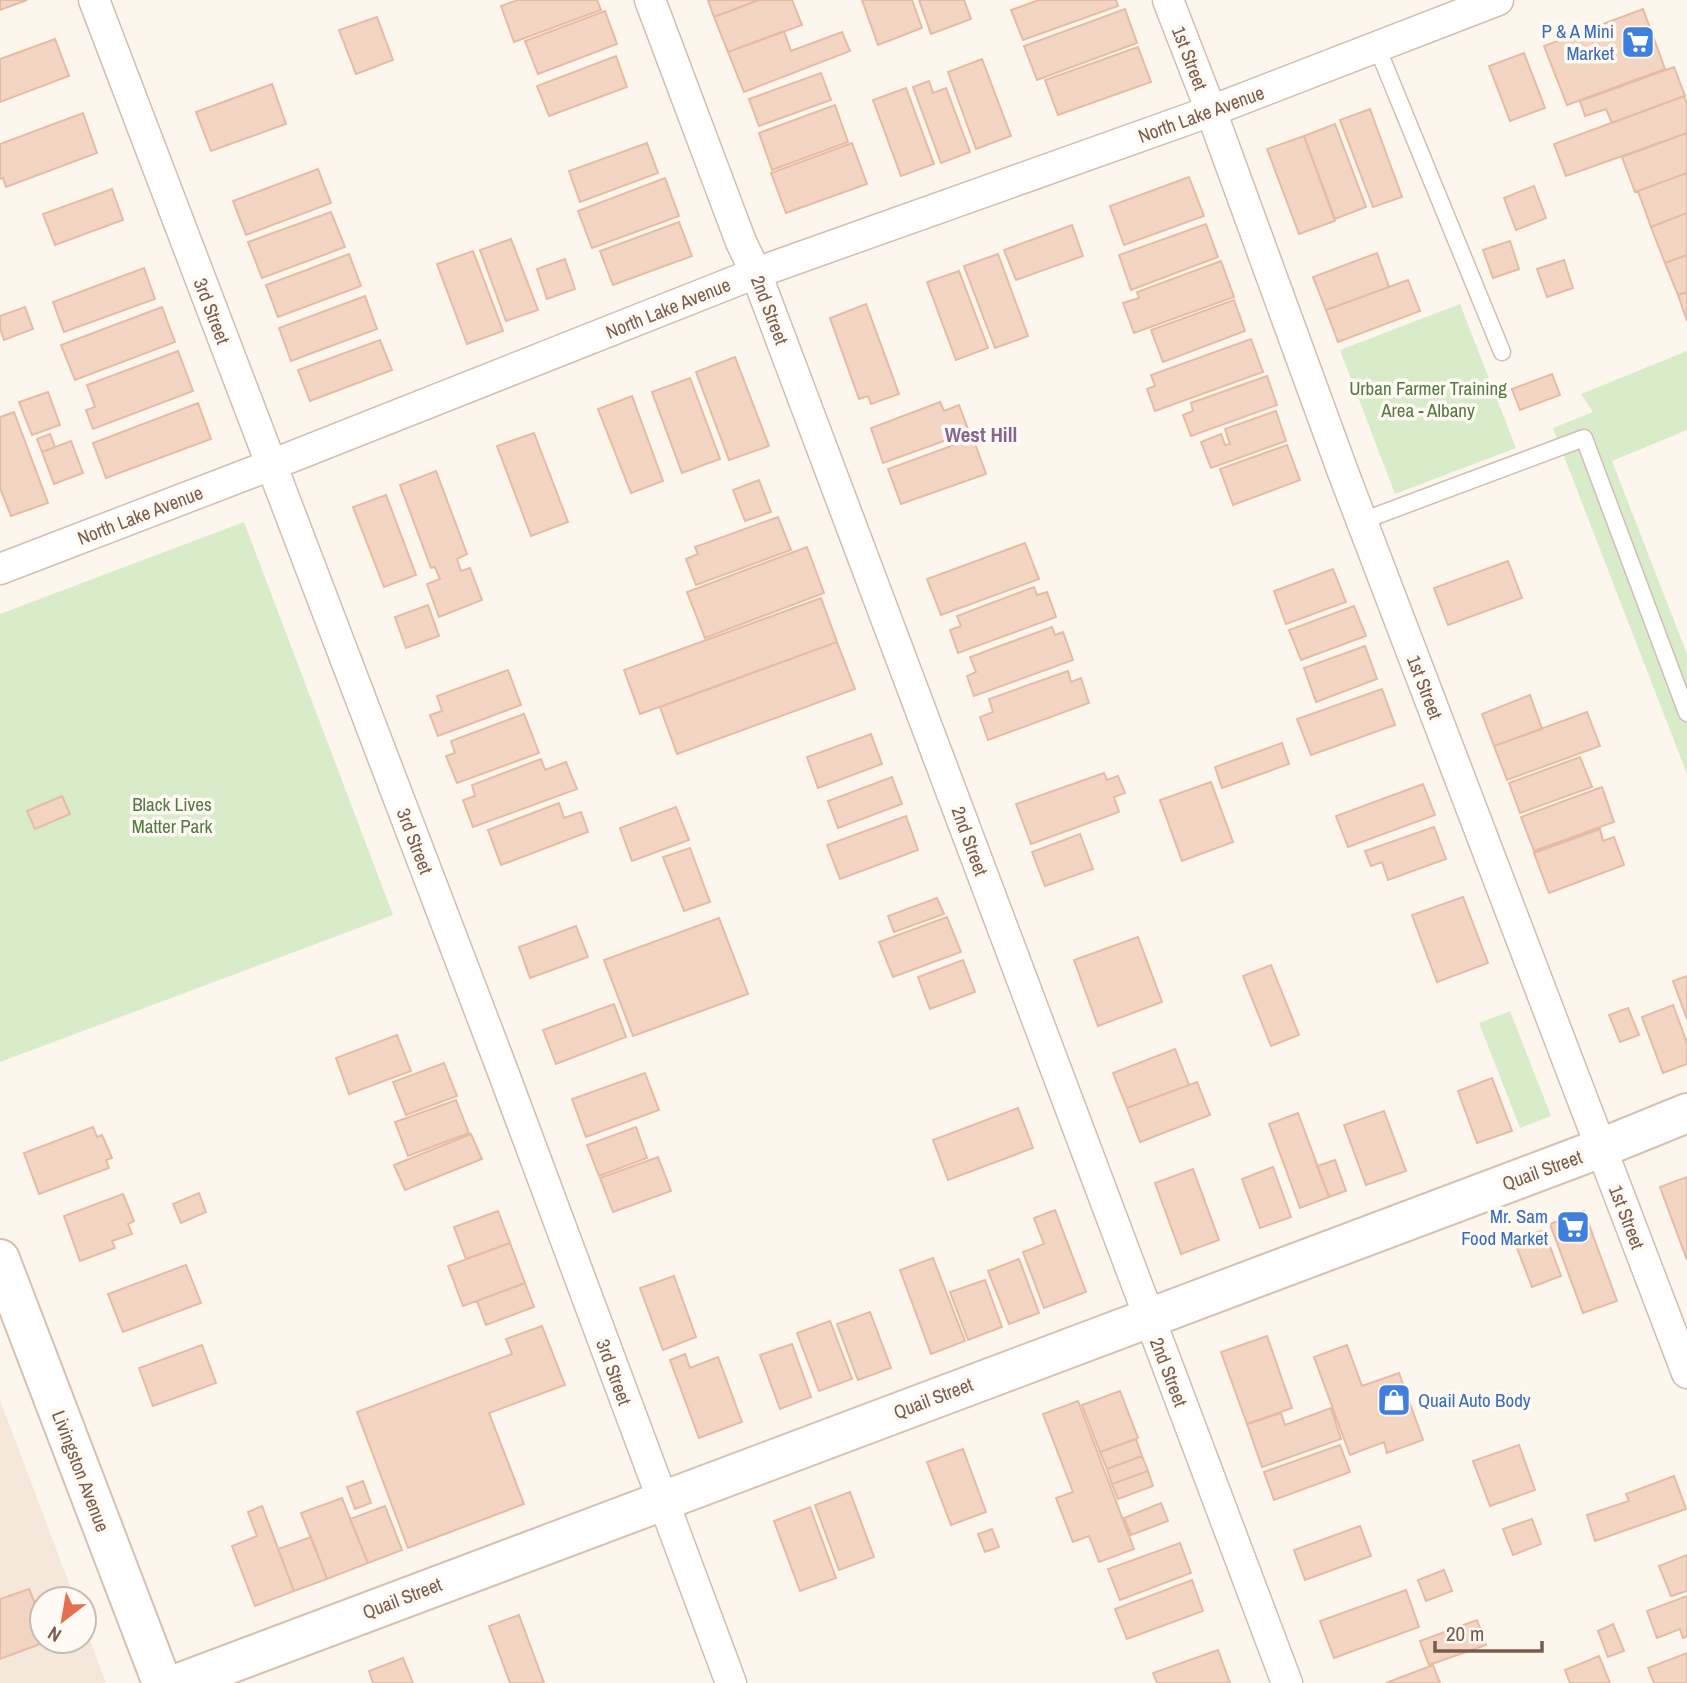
<svg xmlns="http://www.w3.org/2000/svg" width="1687" height="1683" font-family="'Archivo Narrow',sans-serif">
<style>
.residential{fill:#f5e8da}
.green{fill:#d8ecc9}
.building{fill:#f3d5c3;stroke:#e6bba3;stroke-width:2}
.lines{fill:none;stroke-linecap:round;stroke-linejoin:round}
.lane-casing{stroke:#d1beb0;stroke-width:19}
.street-casing{stroke:#d1beb0;stroke-width:33}
.secondary-casing{stroke:#d6c0b0;stroke-width:42}
.lane{stroke:#fff;stroke-width:16}
.street{stroke:#fff;stroke-width:30}
.secondary{stroke:#fff;stroke-width:38}
.labels{text-anchor:middle;stroke-width:7;stroke-linejoin:round;paint-order:stroke}
.shop-label{font-size:19px;fill:#366cbe;stroke:#fffaf3;text-anchor:end}
.street-label{font-size:19px;fill:#7a5c4d;stroke:#fffaf3}
.park-label{font-size:19px;fill:#537a41;stroke:#fffaf3}
.neighbourhood-label{font-size:21px;font-weight:bold;fill:#846695;stroke:#fffaf3}
</style>
<rect width="100%" height="100%" fill="#fdf6ec"/>
<!-- residential -->
<path class="residential" d="M0,1400L75,1599H42V1641H84V1624L106,1683H0Z"/>
<!-- green -->
<path class="green" d="M1460,304L1516,448L1395,494L1340,350Z
M1687,351V430L1612,461L1687,654V774L1553,428L1593,412L1581,394Z
M244,522L393,915L0,1062V614Z
M1510,1011L1551,1116L1520,1128L1479,1023Z"/>
<!-- building -->
<path class="building" d="M0,0H27L0,10Z
M518,0H597L601,10L514,42L501,6Z
M708,0H759L714,17Z
M759,0H792L802,25L728,52L714,17Z
M862,0H912L922,28L878,45Z
M919,0H964L971,19L931,34Z
M1039,0H1116L1118,6L1023,40L1011,10Z
M1125,9L1137,43L1037,80L1024,46Z
M1643,9L1665,69L1567,105L1544,46Z
M605,11L617,44L538,74L525,41Z
M377,17L393,60L356,74L339,30Z
M784,31L791,51L842,32L850,51L744,92L728,52Z
M55,39L69,76L0,102V59Z
M1138,47L1151,82L1058,115L1045,80Z
M1524,53L1545,108L1510,121L1489,66Z
M616,56L627,87L549,116L537,86Z
M982,59L1011,136L976,149L948,72Z
M1674,67L1685,96L1612,123L1606,109L1585,116L1580,101Z
M821,73L831,100L759,126L749,99Z
M929,81L933,93L946,88L970,152L941,163L913,87Z
M272,84L286,124L211,151L196,112Z
M906,88L934,164L901,176L873,100Z
M1684,96L1687,104V133L1566,176L1554,144Z
M835,105L848,142L772,170L759,133Z
M1370,109L1402,197L1373,207L1340,120Z
M83,113L97,153L6,187L3,178L0,179V144Z
M1335,124L1366,207L1335,219L1304,136Z
M1687,133V173L1635,192L1622,157Z
M1304,136L1335,221L1299,234L1267,149Z
M647,143L658,173L580,202L569,171Z
M852,143L867,184L786,213L771,173Z
M318,169L331,203L246,235L233,201Z
M1687,173V213L1651,227L1638,191Z
M1189,177L1204,216L1124,245L1110,206Z
M665,178L679,216L592,248L578,211Z
M1534,186L1546,218L1516,230L1504,198Z
M112,189L123,220L55,245L43,214Z
M331,212L345,247L262,278L248,242Z
M1687,213V255L1665,263L1651,227Z
M679,222L692,256L613,285L600,251Z
M1206,224L1218,257L1131,290L1119,255Z
M1072,225L1083,256L1016,280L1004,250Z
M511,239L538,310L506,321L480,250Z
M1510,241L1519,269L1493,278L1483,250Z
M473,251L503,331L467,344L437,264Z
M1377,253L1389,287L1326,310L1313,277Z
M349,254L361,286L278,317L266,285Z
M998,254L1028,336L995,348L964,266Z
M1687,255V292L1678,295L1665,263Z
M565,259L575,289L547,299L537,269Z
M1564,260L1573,288L1547,297L1537,269Z
M1221,261L1234,297L1134,333L1123,303L1139,298L1137,292Z
M144,268L155,299L64,332L53,302Z
M959,271L988,348L956,360L927,282Z
M1408,280L1420,311L1338,342L1326,310Z
M1687,292V321L1678,295Z
M365,296L377,329L291,361L279,328Z
M1234,300L1245,331L1163,362L1151,330Z
M866,304L899,394L871,404L868,396L859,399L830,318Z
M25,307L33,329L4,340L0,328V316Z
M162,307L175,342L75,380L61,345Z
M1251,339L1263,372L1155,411L1147,389L1155,386L1151,375Z
M380,340L392,370L310,401L298,370Z
M178,351L193,391L93,429L86,410L95,407L87,385Z
M735,357L769,446L729,460L696,372Z
M1552,374L1560,395L1520,410L1512,389Z
M1267,376L1277,405L1191,436L1183,415L1193,411L1191,403Z
M690,378L720,459L682,473L652,392Z
M48,392L60,425L32,435L19,402Z
M632,396L663,481L631,493L598,409Z
M940,402L944,411L959,405L969,432L883,463L871,428Z
M198,403L211,439L106,478L93,443Z
M1276,411L1286,441L1211,468L1201,442L1221,434L1225,445L1230,444L1225,429Z
M14,412L48,503L11,516L0,488V417Z
M534,433L568,522L531,536L497,446Z
M50,434L55,447L42,452L37,439Z
M973,438L986,474L901,504L888,469Z
M71,441L83,473L54,484L42,452Z
M1287,445L1300,480L1233,505L1220,469Z
M436,471L467,554L457,559L461,571L470,568L482,600L439,617L427,584L440,579L435,567L431,568L400,485Z
M759,480L771,512L745,521L733,490Z
M386,495L416,575L384,587L353,507Z
M778,517L791,550L696,585L686,559L698,554L695,547Z
M1025,543L1039,579L941,615L927,579Z
M807,547L824,593L705,638L687,592Z
M1508,561L1522,598L1448,625L1434,588Z
M1333,569L1346,602L1286,624L1274,591Z
M1034,587L1037,595L1047,592L1056,617L958,653L950,630L961,626L957,616Z
M821,598L837,642L640,714L624,670Z
M428,605L439,636L406,648L395,617Z
M1354,606L1366,636L1301,660L1289,630Z
M1052,627L1055,635L1063,632L1073,660L974,696L967,676L976,672L970,657Z
M837,642L855,689L677,754L660,707Z
M1365,646L1377,679L1316,702L1304,668Z
M508,670L521,705L438,736L430,715L442,711L437,696Z
M1068,671L1071,682L1081,678L1089,703L988,740L980,717L993,712L989,699Z
M1382,689L1395,725L1311,755L1297,719Z
M1530,695L1542,729L1494,746L1482,714Z
M1587,712L1600,746L1507,780L1494,746Z
M524,714L539,753L457,783L446,756L455,753L451,741Z
M871,734L882,764L818,788L807,757Z
M1282,743L1289,764L1222,788L1215,767Z
M1580,757L1592,787L1520,813L1509,783Z
M541,759L545,770L566,762L577,789L473,827L463,800L475,796L472,785Z
M1104,773L1107,780L1118,776L1125,793L1114,797L1119,812L1031,844L1016,804Z
M892,777L902,804L838,828L828,801Z
M1211,782L1233,842L1182,861L1160,800Z
M1423,784L1435,815L1348,847L1336,816Z
M1602,787L1614,822L1534,851L1521,817Z
M62,796L70,814L35,829L27,811Z
M559,803L564,818L581,812L588,832L501,865L488,830Z
M676,807L689,840L632,861L620,828Z
M906,816L918,850L840,879L827,845Z
M1434,827L1446,859L1388,880L1382,862L1371,866L1365,851Z
M1600,829L1603,841L1614,837L1624,865L1549,893L1534,853Z
M1080,834L1093,869L1045,886L1032,852Z
M690,848L710,902L684,911L663,857Z
M1463,897L1488,963L1437,982L1412,915Z
M937,898L944,914L894,932L888,916Z
M947,917L961,952L893,977L879,942Z
M719,918L748,994L633,1036L604,960Z
M576,926L588,957L530,978L519,947Z
M1138,937L1162,1002L1098,1026L1074,960Z
M963,960L975,992L930,1009L918,977Z
M1271,965L1299,1035L1271,1046L1243,976Z
M1687,976V1019L1673,981Z
M614,1004L626,1037L556,1064L543,1030Z
M1673,1005L1687,1043V1064L1663,1073L1642,1017Z
M1628,1008L1639,1035L1620,1042L1609,1015Z
M397,1035L411,1071L349,1094L336,1058Z
M1175,1049L1189,1085L1127,1108L1113,1073Z
M444,1063L457,1096L406,1115L393,1082Z
M645,1073L659,1110L586,1137L572,1099Z
M1492,1078L1512,1131L1477,1143L1458,1091Z
M1197,1082L1210,1115L1140,1142L1127,1108Z
M456,1100L469,1133L408,1156L395,1122Z
M1018,1108L1033,1148L948,1180L933,1140Z
M1384,1111L1406,1171L1366,1185L1344,1125Z
M1298,1113L1329,1197L1300,1208L1269,1124Z
M93,1127L97,1137L102,1135L112,1158L106,1160L109,1168L39,1194L24,1153Z
M636,1127L647,1158L599,1176L587,1145Z
M471,1134L482,1159L405,1190L394,1165Z
M658,1157L671,1191L613,1212L600,1178Z
M1335,1160L1346,1191L1329,1197L1317,1166Z
M1273,1167L1291,1217L1260,1228L1242,1179Z
M1193,1169L1219,1240L1181,1254L1155,1183Z
M1687,1177V1260L1660,1187Z
M199,1193L206,1212L181,1223L173,1204Z
M123,1194L134,1221L128,1224L132,1234L112,1241L115,1248L80,1261L64,1216Z
M1055,1210L1086,1292L1044,1308L1023,1252L1044,1244L1034,1218Z
M498,1211L510,1243L466,1259L454,1227Z
M1584,1211L1617,1301L1583,1313L1550,1224Z
M1544,1230L1561,1276L1532,1287L1514,1240Z
M510,1243L525,1283L463,1306L448,1266Z
M933,1258L965,1341L931,1354L900,1270Z
M1019,1259L1039,1313L1009,1324L988,1271Z
M186,1265L201,1303L123,1332L108,1294Z
M674,1276L696,1337L663,1350L640,1288Z
M985,1280L1002,1327L968,1340L950,1292Z
M525,1283L534,1307L486,1325L477,1301Z
M870,1312L891,1368L858,1380L837,1324Z
M830,1321L852,1379L819,1391L797,1333Z
M542,1326L565,1385L489,1413L524,1504L408,1548L357,1412L512,1354L506,1339Z
M1267,1336L1292,1408L1247,1424L1221,1352Z
M792,1344L811,1397L780,1409L760,1355Z
M202,1345L216,1383L153,1406L139,1368Z
M1347,1345L1362,1386L1399,1373L1423,1440L1387,1453L1384,1442L1350,1455L1314,1357Z
M685,1354L690,1368L718,1357L742,1422L699,1438L670,1360Z
M1120,1391L1138,1438L1100,1452L1082,1405Z
M1078,1401L1134,1549L1099,1562L1089,1536L1073,1542L1056,1498L1073,1492L1043,1414Z
M1331,1408L1341,1439L1262,1467L1247,1424L1281,1413L1285,1425Z
M1136,1439L1142,1456L1107,1469L1100,1452Z
M1340,1445L1350,1472L1274,1500L1264,1472Z
M1519,1445L1535,1490L1490,1506L1473,1461Z
M963,1449L986,1512L951,1525L927,1462Z
M1142,1456L1148,1471L1112,1484L1107,1469Z
M1148,1471L1153,1486L1118,1499L1112,1484Z
M1674,1476L1686,1509L1595,1541L1587,1515L1629,1501L1626,1494Z
M363,1481L371,1503L355,1509L347,1487Z
M850,1492L874,1557L839,1570L815,1505Z
M342,1498L368,1563L327,1579L301,1513Z
M1161,1503L1168,1521L1131,1535L1124,1518Z
M262,1506L294,1591L255,1606L232,1546L257,1536L248,1512Z
M385,1506L402,1550L368,1563L350,1519Z
M810,1507L836,1578L800,1591L774,1521Z
M1532,1519L1541,1544L1513,1555L1503,1529Z
M1360,1526L1371,1556L1305,1580L1294,1550Z
M992,1529L999,1547L985,1552L978,1534Z
M311,1537L327,1579L294,1591L278,1549Z
M1180,1543L1191,1573L1120,1600L1108,1569Z
M1687,1555V1591L1671,1596L1659,1566Z
M1444,1570L1452,1591L1426,1601L1418,1580Z
M1192,1580L1203,1611L1127,1639L1115,1609Z
M29,1589L42,1621V1641H48L0,1659V1599Z
M1406,1590L1419,1627L1334,1658L1320,1621Z
M1687,1596V1636L1683,1638L1680,1629L1657,1638L1647,1611Z
M519,1615L544,1683H510L489,1626Z
M1477,1620L1486,1645L1429,1665L1420,1641Z
M1613,1624L1624,1651L1608,1657L1598,1631Z
M1218,1650L1230,1683H1157L1153,1673Z
M1687,1653V1683H1654L1648,1668Z
M1599,1656L1610,1683H1570L1565,1670Z
M403,1658L413,1683H373L369,1671Z
M1433,1665L1440,1683H1386Z"/>
<g class="lines">
<defs>
<path id="lane" d="M1377,47L1502,352
M1362,521L1584,438L1687,713"/>
<path id="street" d="M94,0L502,1069L731,1683
M650,0L741,242L756,273C935,742 1109,1213 1287,1683
M1168,0L1211,111L1343,472L1687,1373
M0,569L271,465L756,273L1211,111L1498,0"/>
<path id="secondary" d="M0,1259L162,1683
M179,1683L1601,1148L1687,1113"/>
</defs>
<!-- lane casing -->
<use href="#lane" class="lane-casing"/>
<!-- street casing -->
<use href="#street" class="street-casing"/>
<!-- secondary casing -->
<use href="#secondary" class="secondary-casing"/>
<!-- lane -->
<use href="#lane" class="lane"/>
<!-- street -->
<use href="#street" class="street"/>
<!-- secondary -->
<use href="#secondary" class="secondary"/>
</g>
<!-- icons -->
<defs>
<symbol id="supermarket-square" viewBox="-11 -11 22 22"><rect x="-9" y="-9" width="18" height="18" rx="4" fill="#3f7fe0" stroke="#fffaf3"/><path d="M-6-5.5h2.5l.6 2H6L4.5 2H-2.5L-4.4-4H-6ZM-1.5 3.2a1.3 1.3 0 1 0 .1 0ZM3 3.2a1.3 1.3 0 1 0 .1 0Z" fill="#fff"/></symbol>
<symbol id="shop-square" viewBox="-11 -11 22 22"><rect x="-9" y="-9" width="18" height="18" rx="4" fill="#3f7fe0" stroke="#fffaf3"/><path d="M-5-2.5h2.3a2.7 3.5 0 0 1 5.4 0H5L5.5 6h-11ZM-1.5-2.5h3a1.5 2.3 0 0 0-3 0Z" fill="#fff"/></symbol>
</defs>
<g fill-rule="evenodd">
<use href="#supermarket-square" x="1619" y="23" width="38" height="38"/>
<use href="#supermarket-square" x="1554" y="1208" width="38" height="38"/>
<use href="#shop-square" x="1375" y="1381" width="38" height="38"/>
</g>
<g class="labels">
<!-- shop labels -->
<g class="shop-label">
<text x="1614" y="38">P &amp; A Mini<tspan x="1614" dy="22">Market</tspan></text>
<text x="1548" y="1223">Mr. Sam<tspan x="1548" dy="22">Food Market</tspan></text>
<text x="1418" y="1407" text-anchor="start">Quail Auto Body</text>
</g>
<!-- street labels -->
<g class="street-label">
<text transform="translate(1190 58) rotate(69)" y="7">1st Street</text>
<text transform="translate(1201 114) rotate(-20)" y="7">North Lake Avenue</text>
<text transform="translate(668 308) rotate(-22)" y="7">North Lake Avenue</text>
<text transform="translate(770 310) rotate(69)" y="7">2nd Street</text>
<text transform="translate(212 311) rotate(69)" y="7">3rd Street</text>
<text transform="translate(140 515) rotate(-21)" y="7">North Lake Avenue</text>
<text transform="translate(1425 687) rotate(69)" y="7">1st Street</text>
<text transform="translate(415 841) rotate(69)" y="7">3rd Street</text>
<text transform="translate(970 841) rotate(70)" y="7">2nd Street</text>
<text transform="translate(1542 1170) rotate(-20)" y="7">Quail Street</text>
<text transform="translate(1627 1217) rotate(69)" y="7">1st Street</text>
<text transform="translate(614 1372) rotate(70)" y="7">3rd Street</text>
<text transform="translate(1169 1372) rotate(69)" y="7">2nd Street</text>
<text transform="translate(933 1398) rotate(-21)" y="7">Quail Street</text>
<text transform="translate(81 1471) rotate(69)" y="7">Livingston Avenue</text>
<text transform="translate(402 1598) rotate(-21)" y="7">Quail Street</text>
</g>
<!-- park labels -->
<g class="park-label">
<text x="1428" y="395">Urban Farmer Training<tspan x="1428" dy="22">Area - Albany</tspan></text>
<text x="172" y="811">Black Lives<tspan x="172" dy="22">Matter Park</tspan></text>
</g>
<!-- neighbourhood labels -->
<g class="neighbourhood-label">
<text x="981" y="442">West Hill</text>
</g>
</g>
<!-- north arrow -->
<g transform="translate(63 1620) rotate(211)"><circle r="33" fill="#fffaf3" stroke="#cabbb1" stroke-width="2"/>
<path d="M0-5L12 26L0 18L-12 26Z" fill="#e76f51"/>
<text y="-10" font-size="19" font-weight="bold" text-anchor="middle" fill="#7a5c4d">N</text>
</g>
<!-- scale -->
<path d="M1435 1641v10h107v-10" fill="none" stroke="#7a5c4d" stroke-width="3.5"/>
<text x="1446" y="1641" font-size="21" fill="#7a5c4d" stroke="#fffaf3" stroke-width="5" paint-order="stroke">20 m</text>
</svg>
